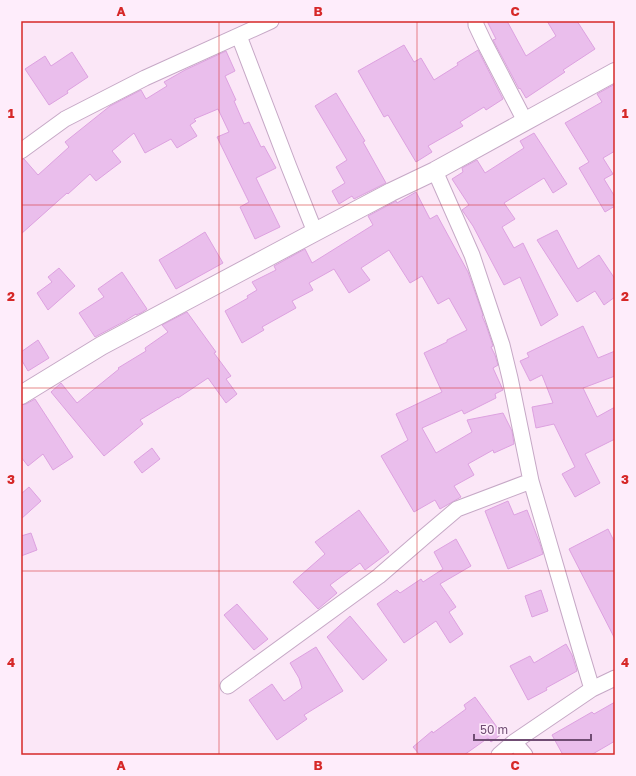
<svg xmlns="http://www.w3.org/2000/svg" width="636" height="776" font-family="'Golos Text',sans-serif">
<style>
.building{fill:#eabeec;stroke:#dda1e0}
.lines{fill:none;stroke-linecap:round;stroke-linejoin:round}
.minor-casing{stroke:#c6a8c6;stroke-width:17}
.tertiary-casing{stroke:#c6a8c6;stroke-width:20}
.minor{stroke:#fff;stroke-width:15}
.tertiary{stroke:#fff;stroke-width:18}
.grid{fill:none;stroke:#d62828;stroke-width:1;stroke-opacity:0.55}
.neatline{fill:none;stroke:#d62828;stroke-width:1.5}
.grid-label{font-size:13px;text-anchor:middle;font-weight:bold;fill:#d62828}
</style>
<rect width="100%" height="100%" fill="#fbe7f7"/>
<!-- building -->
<path class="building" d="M487,21H507L526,56L556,36L547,21H577L595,49L563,70L565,72L526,98L520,88L519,89L493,40L496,39Z
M404,45L414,62L421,58L434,80L458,65L457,63L478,50L503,99L486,110L484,107L460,122L463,126L428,146L432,152L416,162L388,115L384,117L358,71Z
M226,51L235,71L225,76L236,100L234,101L244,124L249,122L261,147L264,146L276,168L256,178L280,227L255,239L240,207L249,202L217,137L229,132L218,109L194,119L196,121L190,125L197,136L177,148L171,139L145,153L134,133L112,151L121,162L96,181L90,174L68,194L67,193L21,234V160L24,159L38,175L69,147L65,142L110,106L141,90L146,99L167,86L164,82L185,70Z
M72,52L88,77L67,91L68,93L49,105L25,69L45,56L51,66Z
M615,84V151L603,158L613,174L604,179L615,197V206L605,212L579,168L589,162L565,123L602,102L597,94Z
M336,93L365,141L363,142L386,183L354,199L352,196L339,204L332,191L345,183L336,167L347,160L315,106Z
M534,133L567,184L553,193L544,178L504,203L515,219L502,227L514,248L523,243L558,315L541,326L520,277L504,285L473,226L462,210L469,205L452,179L463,172L462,168L477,160L485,173L524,148L520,141Z
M416,192L430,219L437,215L468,272L483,315L482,316L486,325L493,346L491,347L495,355L498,365L493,368L503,390L495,394L496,398L464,414L462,410L422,428L436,453L472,432L467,420L503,413L512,431L514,444L494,453L493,450L468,464L474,475L454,486L461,497L440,509L435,500L414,512L381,456L408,440L396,414L442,392L424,353L447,342V340L467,330L449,298L438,304L422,276L410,283L389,250L361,268L370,280L349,293L334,269L309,283L313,290L292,301L296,308L262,327L264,330L242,343L225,311L248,298L247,296L257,290L252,282L276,270L274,266L305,249L312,263L373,225L368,216L396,201L397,203Z
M557,230L578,269L599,255L615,279V297L604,305L595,291L577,302L537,240Z
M205,232L223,263L176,289L159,260L184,245Z
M59,268L75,286L48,310L37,293L52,282L48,277Z
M122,272L147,309L141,313L136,315V314L125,321L95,337L79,313L104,297L98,289Z
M187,312L216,352L214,353L231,376L226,379L237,394L226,403L208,378L178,398V397L140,420L143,424L104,456L51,392L61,383L77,403L119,369L118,368L146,351L145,348L168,332L162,325Z
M583,326L598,358L615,351V376L583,388L597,417L615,407V439L585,454L600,483L575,497L562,474L575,467L554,424L536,428L532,407L553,403L542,375L530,381L520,361L529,357L527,353Z
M38,340L49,358L28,371L21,359V352Z
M35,399L73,457L53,470L43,454L28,466L21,457V405L26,404Z
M152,448L160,459L142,473L134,462Z
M29,487L41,501L21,519V494Z
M508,501L514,515L527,510L540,544L543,554L508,569L485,511Z
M359,510L389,552L365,570L360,563L330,585L337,593L318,609L293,582L325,554L315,542Z
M608,529L615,543V639L569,549Z
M31,533L37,550L21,556V536Z
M456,539L471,566L440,584L456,607L449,612L463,634L450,643L436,621L404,643L377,604L397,590L400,593L421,579L423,582L443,569L434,552Z
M541,590L548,611L532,617L525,596Z
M237,604L268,639L254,650L224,615Z
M350,616L387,660L363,680L327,637Z
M566,644L572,655L577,671L546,688L547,690L528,700L510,666L530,656L534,663Z
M316,647L343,691L304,715L307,719L277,740L249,700L272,684L284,701L302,688L299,678L290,663Z
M475,697L502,734L491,742L488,738L464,755H420L413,747L432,731L433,733L466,709L464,705Z
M615,702V741L591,755H563L552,735L592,712L594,714Z"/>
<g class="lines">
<defs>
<path id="minor" d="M476,21V25L484,42L525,121
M239,36L289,167L315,232
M21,151L65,119L145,78L271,21
M435,171L472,255L502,345L510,378L531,481L580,649L592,689
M228,686L379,576L424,537L457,509L531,481
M514,742L525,755
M499,755L514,742L592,689L615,678"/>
<path id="tertiary" d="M21,395L101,346L315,232L391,192L435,171L615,72"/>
</defs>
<!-- minor casing -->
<use href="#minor" class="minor-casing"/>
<!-- tertiary casing -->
<use href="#tertiary" class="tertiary-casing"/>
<!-- minor -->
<use href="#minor" class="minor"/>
<!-- tertiary -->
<use href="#tertiary" class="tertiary"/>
</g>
<!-- grid -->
<path class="grid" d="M219,21V755M417,21V755M21,205H615M21,388H615M21,571H615"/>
<!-- border -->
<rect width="636" height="776" fill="none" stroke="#feedfb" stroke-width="44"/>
<!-- scale -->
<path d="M474 734v6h117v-6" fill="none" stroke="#704d73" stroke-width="2"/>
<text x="480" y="734" font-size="12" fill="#704d73" stroke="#feedfb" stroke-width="3" paint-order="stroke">50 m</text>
<rect x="22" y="22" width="592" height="732" class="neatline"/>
<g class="grid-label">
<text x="121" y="16">A</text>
<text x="318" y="16">B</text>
<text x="515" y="16">C</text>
<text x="11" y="118">1</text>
<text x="625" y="118">1</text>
<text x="11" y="301">2</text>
<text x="625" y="301">2</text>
<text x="11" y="484">3</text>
<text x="625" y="484">3</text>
<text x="11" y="667">4</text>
<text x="625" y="667">4</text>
<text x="121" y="770">A</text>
<text x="318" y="770">B</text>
<text x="515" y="770">C</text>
</g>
</svg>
